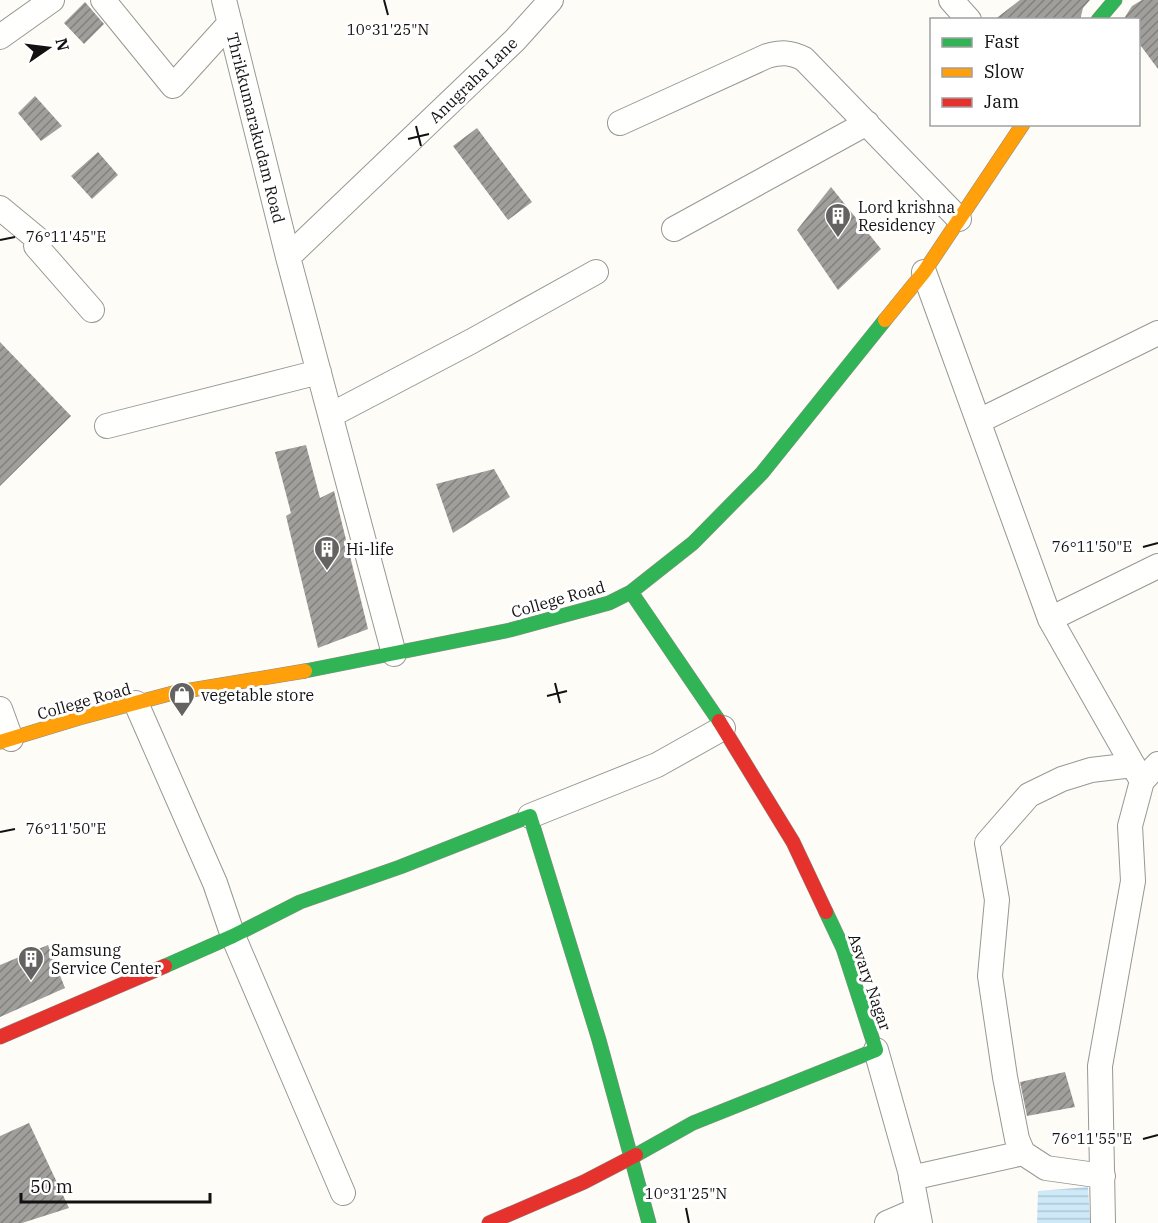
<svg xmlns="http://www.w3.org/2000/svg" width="1158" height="1223" font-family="'IBM Plex Serif',serif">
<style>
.water{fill:url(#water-rules)}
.building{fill:url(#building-hatch)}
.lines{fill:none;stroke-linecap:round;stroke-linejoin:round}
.street-casing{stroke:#979795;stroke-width:26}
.fast-casing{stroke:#8e8d8b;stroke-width:15}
.slow-casing{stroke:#8e8d8b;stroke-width:15}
.jam-casing{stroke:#8e8d8b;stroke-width:15}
.street{stroke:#fffffe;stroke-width:24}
.fast{stroke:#30b455;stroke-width:14}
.slow{stroke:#ff9f0a;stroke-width:14}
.jam{stroke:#e5322d;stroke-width:14}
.ticks{fill:none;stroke:#111;stroke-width:2}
.labels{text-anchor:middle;stroke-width:6;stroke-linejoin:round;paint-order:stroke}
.street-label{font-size:16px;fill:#111;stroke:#fff}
.poi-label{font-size:16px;fill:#111;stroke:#fff;text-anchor:start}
.ticks-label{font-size:15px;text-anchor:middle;fill:#111;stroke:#fff;stroke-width:6;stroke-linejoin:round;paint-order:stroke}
</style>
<defs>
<pattern id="water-rules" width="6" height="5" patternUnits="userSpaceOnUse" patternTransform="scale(1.5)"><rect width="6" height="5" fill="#cde8f7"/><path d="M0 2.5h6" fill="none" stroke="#afc6d3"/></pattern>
<pattern id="building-hatch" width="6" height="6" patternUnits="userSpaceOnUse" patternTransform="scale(1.5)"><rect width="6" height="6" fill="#a19f9c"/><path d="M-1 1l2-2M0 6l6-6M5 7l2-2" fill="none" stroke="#82807e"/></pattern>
</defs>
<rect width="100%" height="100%" fill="#fdfcf7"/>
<!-- water -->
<path class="water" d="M1088,1187L1090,1223H1037L1038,1191Z"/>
<!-- building -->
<path class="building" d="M1020,0H1090L1083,8L1080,20H994Z
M1142,0H1158V69L1138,42V20H1123L1132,6Z
M85,2L104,24L84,44L64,23Z
M35,96L62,126L41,141L18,113Z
M477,128L532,202L508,220L453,146Z
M98,152L118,175L92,199L71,176Z
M831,187L881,249L838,290L797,230Z
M0,342L71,416L0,486Z
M306,445L320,498L334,491L368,629L318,648L286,516L291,513L275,452Z
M494,469L510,497L453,533L436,484Z
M48,945L65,988L0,1017V965Z
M1065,1072L1075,1107L1027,1116L1020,1082Z
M29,1123L69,1208L22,1223H0V1136Z"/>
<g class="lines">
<defs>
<path id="street" d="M103,0L173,86L230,23
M224,0L288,257L394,654
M951,0L969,20
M0,37L52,0
M620,123L767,56C782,52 790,52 804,59L959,219
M0,208L40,241L36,246L92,310
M674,229L867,123
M288,257L515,40L551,0
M924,272L1050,619L1142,781
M331,415L472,341L596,272
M979,421L1158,333
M107,426L319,372
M1050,619L1158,566
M136,703L215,883L233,936L343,1193
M0,709L11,739
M530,816L657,765L723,728
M876,1050L910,1171L920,1223
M1103,1176L1046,1168L1023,1153L1017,1139L1005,1077L990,976L997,900L987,843L1029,795L1062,779L1091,770L1133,765
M911,1178L1023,1153
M887,1223L917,1210
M1103,1223L1100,1066L1133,881L1130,826L1142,781L1158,764"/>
<path id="fast" d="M1098,20L1115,0
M631,592L719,721
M305,671L510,630L609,603L631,592L693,543L762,473L885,320
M165,966L233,936L300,902L400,867L530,816L599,1040L649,1223
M636,1155L693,1123L876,1050L843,948L826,912"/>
<path id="slow" d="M885,320L924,272L1023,124
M0,742L79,718L173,693L305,671"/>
<path id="jam" d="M719,721L793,842L826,912
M0,1037L165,966
M489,1223L584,1182L636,1155"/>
</defs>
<!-- street casing -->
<use href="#street" class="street-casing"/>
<!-- fast casing -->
<use href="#fast" class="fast-casing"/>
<!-- slow casing -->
<use href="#slow" class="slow-casing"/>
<!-- jam casing -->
<use href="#jam" class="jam-casing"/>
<!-- street -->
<use href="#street" class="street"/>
<!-- fast -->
<use href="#fast" class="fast"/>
<!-- slow -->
<use href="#slow" class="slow"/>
<!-- jam -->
<use href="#jam" class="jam"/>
</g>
<!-- ticks -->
<path class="ticks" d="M384,0L388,15M416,126L421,146M408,139L429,134M0,240L15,237M1143,547L1158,543M555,683L560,703M547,696L567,691M0,832L15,829M1143,1139L1158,1135M686,1208L689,1223"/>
<!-- icons -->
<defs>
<symbol id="building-pin" viewBox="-11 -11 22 30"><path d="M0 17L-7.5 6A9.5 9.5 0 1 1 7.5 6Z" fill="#646362" stroke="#fff"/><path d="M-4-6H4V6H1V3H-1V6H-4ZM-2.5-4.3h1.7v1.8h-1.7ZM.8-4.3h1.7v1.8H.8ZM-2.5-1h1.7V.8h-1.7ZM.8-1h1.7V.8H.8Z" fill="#fff"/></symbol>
<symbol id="shop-pin" viewBox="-11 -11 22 30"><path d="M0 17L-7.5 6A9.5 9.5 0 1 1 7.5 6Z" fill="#646362" stroke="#fff"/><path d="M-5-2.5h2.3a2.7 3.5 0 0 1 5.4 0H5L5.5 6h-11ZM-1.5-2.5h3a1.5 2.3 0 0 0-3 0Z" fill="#fff"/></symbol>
</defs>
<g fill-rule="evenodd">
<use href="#building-pin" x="823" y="201" width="30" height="40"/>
<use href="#building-pin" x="312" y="534" width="30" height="40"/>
<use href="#shop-pin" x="167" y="680" width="30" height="40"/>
<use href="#building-pin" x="16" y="944" width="30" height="40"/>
</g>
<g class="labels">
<!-- street labels -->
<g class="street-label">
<text transform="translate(473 80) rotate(-44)" y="6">Anugraha Lane</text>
<text transform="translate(256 128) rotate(76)" y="6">Thrikkumarakudam Road</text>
<text transform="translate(558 599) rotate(-16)" y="6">College Road</text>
<text transform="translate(84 701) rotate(-16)" y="6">College Road</text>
<text transform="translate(870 982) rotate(71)" y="6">Asvary Nagar</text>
</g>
<!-- poi labels -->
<g class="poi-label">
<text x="858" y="213">Lord krishna<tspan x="858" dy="18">Residency</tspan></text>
<text x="346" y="555">Hi-life</text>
<text x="201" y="701">vegetable store</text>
<text x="51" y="956">Samsung<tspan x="51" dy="18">Service Center</tspan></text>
</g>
</g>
<g class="ticks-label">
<text x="388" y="35">10°31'25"N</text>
<text x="66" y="242">76°11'45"E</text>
<text x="1092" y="552">76°11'50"E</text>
<text x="66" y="834">76°11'50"E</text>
<text x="1092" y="1144">76°11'55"E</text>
<text x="686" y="1199">10°31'25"N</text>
</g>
<!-- legend -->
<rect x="930" y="18" width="210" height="108" fill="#ffffff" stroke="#a0a0a0" stroke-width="1.5"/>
<rect x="942" y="38" width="30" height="9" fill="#30b455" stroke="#a0a0a0" stroke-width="1.5"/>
<text x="984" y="48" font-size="18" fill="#111111">Fast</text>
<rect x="942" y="68" width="30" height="9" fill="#ff9f0a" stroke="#a0a0a0" stroke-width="1.5"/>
<text x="984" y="78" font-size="18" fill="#111111">Slow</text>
<rect x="942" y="98" width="30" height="9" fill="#e5322d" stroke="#a0a0a0" stroke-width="1.5"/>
<text x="984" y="108" font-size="18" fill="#111111">Jam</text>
<!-- north arrow -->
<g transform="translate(48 48) rotate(76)" stroke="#ffffff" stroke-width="4.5" paint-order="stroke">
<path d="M0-4.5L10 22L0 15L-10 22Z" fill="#111111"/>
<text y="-9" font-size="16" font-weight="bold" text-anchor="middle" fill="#111111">N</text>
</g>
<!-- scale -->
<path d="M21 1193v9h189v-9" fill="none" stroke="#111111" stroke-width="3"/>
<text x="30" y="1193" font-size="18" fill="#111111" stroke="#ffffff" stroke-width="4.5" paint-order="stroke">50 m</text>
</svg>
